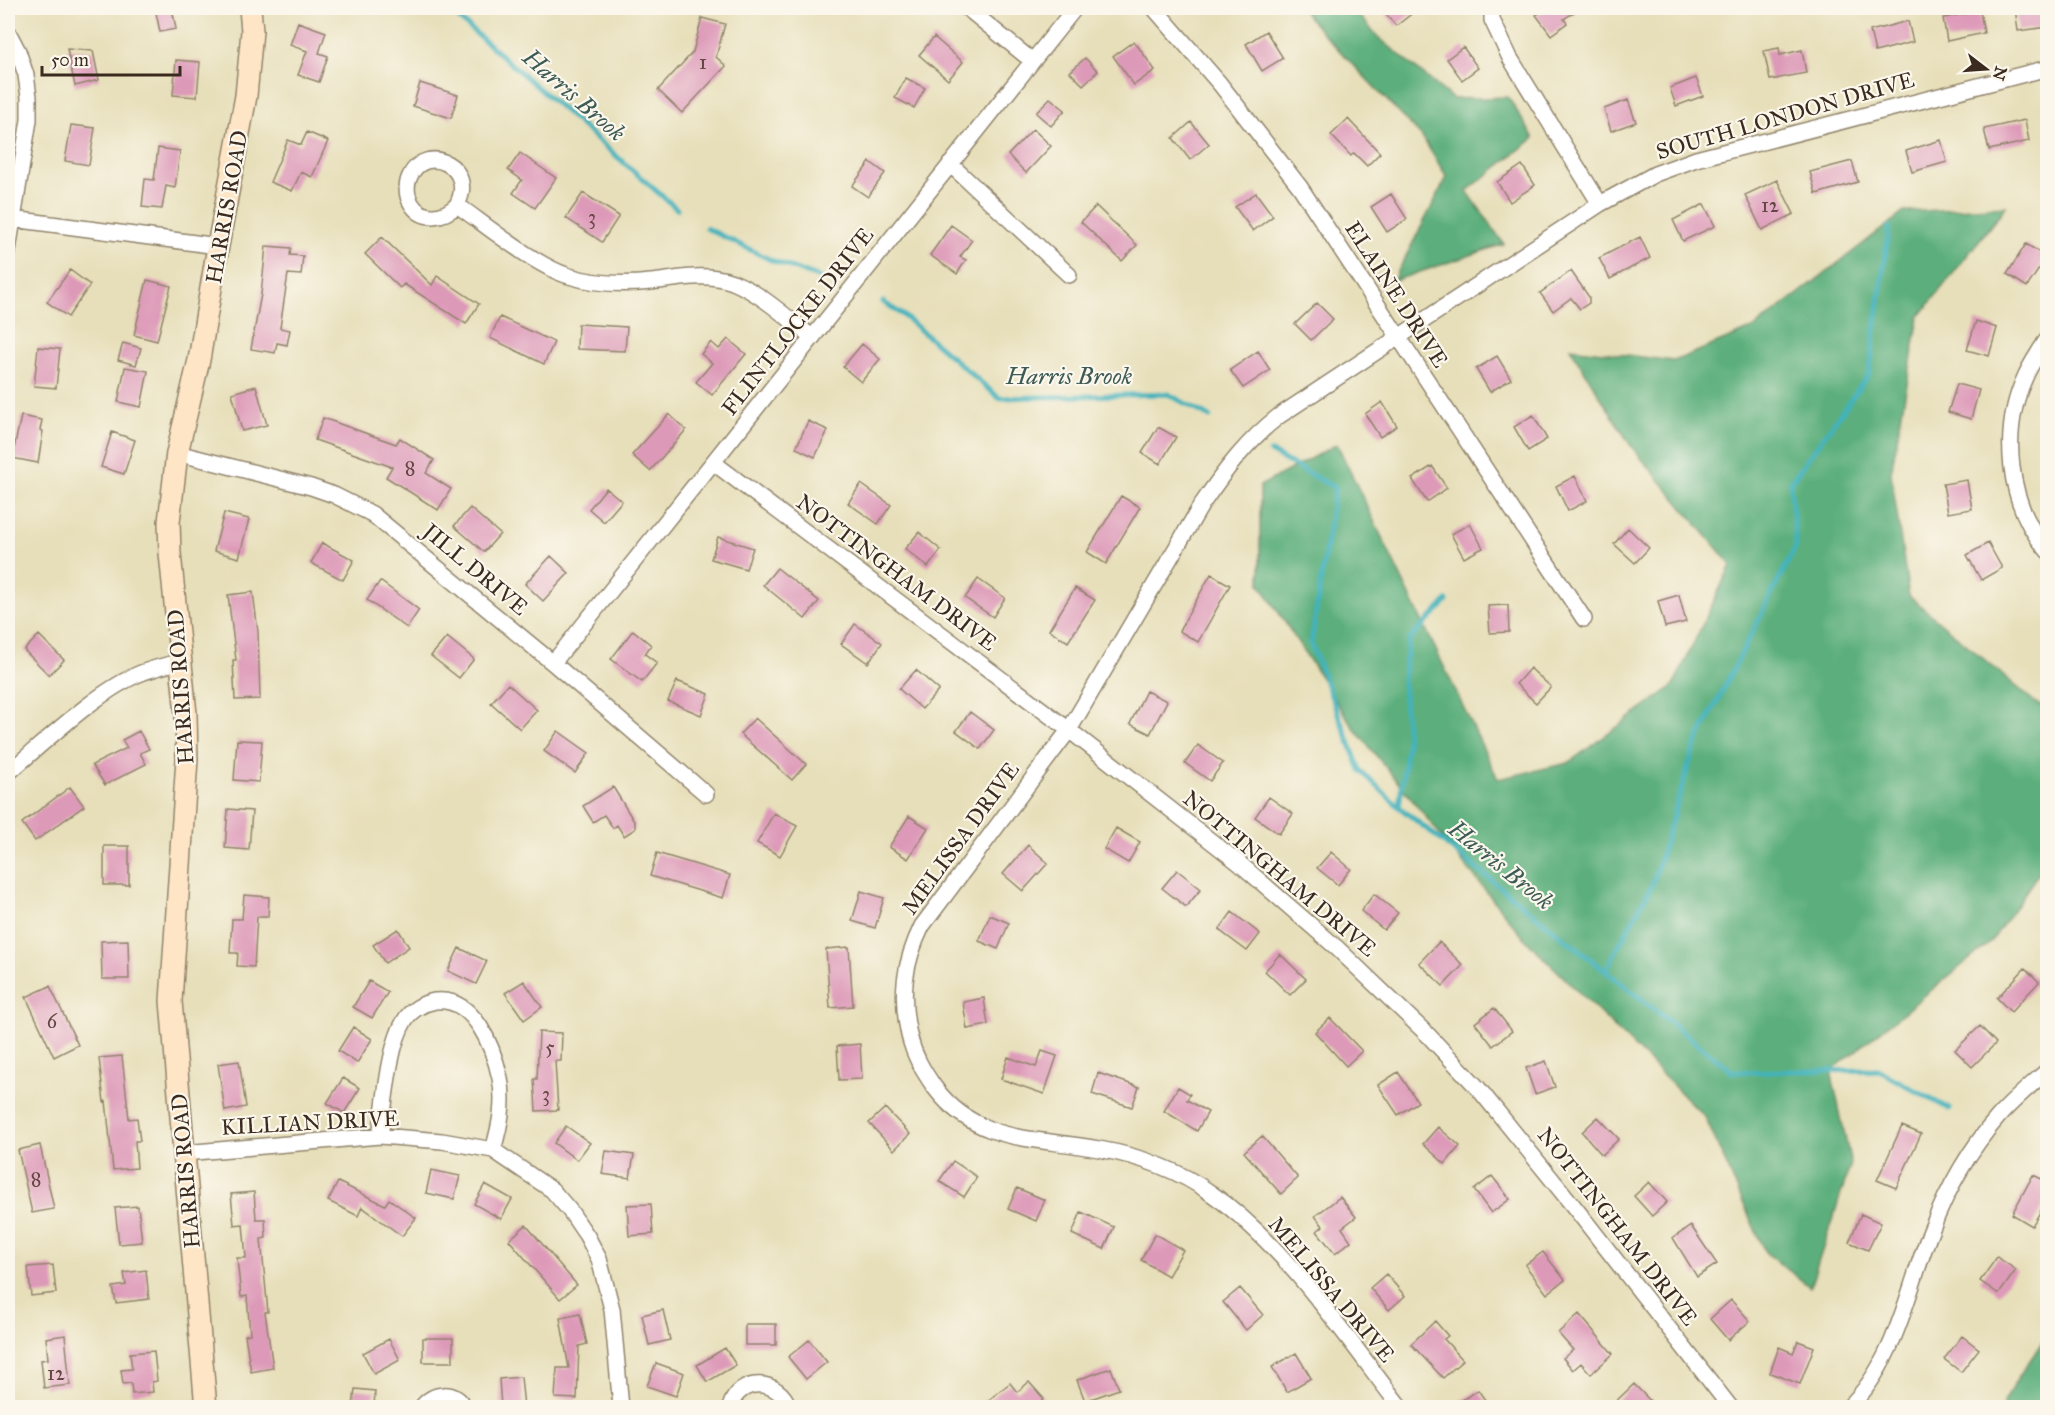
<svg xmlns="http://www.w3.org/2000/svg" width="2055" height="1415" font-family="'IM FELL Great Primer',serif">
<style>
.forest{fill:#5caf7c;stroke:#4c6c4d;stroke-width:1.5}
.lines{fill:none;stroke-linecap:round;stroke-linejoin:round}
.stream{stroke:#42b2bc;stroke-width:5}
.building{fill:#dd99b8}
.street-casing{stroke:#91846c;stroke-width:18}
.secondary-casing{stroke:#91846c;stroke-width:24}
.street{stroke:#fff;stroke-width:15}
.secondary{stroke:#fde5c5;stroke-width:21}
.labels{text-anchor:middle;stroke-width:4.5;stroke-linejoin:round;paint-order:stroke}
.number-label{font-size:20px;fill:#644644}
.street-label{font-size:22px;fill:#3b2a1e;stroke:#fbf7ec}
.water-label{font-size:24px;font-style:italic;fill:#3d5a55;stroke:#fbf7ec}
</style>
<rect width="100%" height="100%" fill="#fbf7ec"/>
<filter id="ink" filterUnits="userSpaceOnUse"><feTurbulence type="fractalNoise" baseFrequency=".0167" numOctaves="2"/><feDisplacementMap in="SourceGraphic" scale="12" xChannelSelector="R" yChannelSelector="G"/><feConvolveMatrix kernelMatrix="1 2 1 2 8 2 1 2 1" color-interpolation-filters="sRGB"/></filter>
<filter id="wash" filterUnits="userSpaceOnUse"><feTurbulence type="fractalNoise" baseFrequency=".008" numOctaves="4" result="noise"/><feDisplacementMap in="SourceGraphic" scale="24" xChannelSelector="R" yChannelSelector="G"/><feGaussianBlur stdDeviation="1.35" result="paint"/><feColorMatrix in="noise" values="0 0 0 0 0 0 0 0 0 0 0 0 0 0 0 0 0 1.4 0 .05"/><feComposite in="paint" operator="in"/></filter>
<g filter="url(#wash)">
<rect width="100%" height="100%" fill="#e7dfba"/>
<!-- forest -->
<path class="forest" d="M1301,8H1353L1378,37L1453,99L1508,97L1534,138L1467,191L1504,244L1393,281L1447,177L1422,137L1318,28Z
M2006,206L1919,317L1891,473L1909,596L2036,703L2047,710V861L1991,942L1831,1071L1851,1164L1810,1287L1765,1252L1705,1117L1524,938L1353,727L1260,584V486L1337,444L1498,779L1568,763L1673,686L1731,565L1631,446L1570,348L1674,361L1754,328L1904,212Z
M2047,1338V1407H2004V1400L2044,1339Z"/>
<g class="lines">
<!-- stream -->
<path class="stream" d="M447,8L677,209
M706,228L771,260L823,279
M883,302L903,315L999,398L1168,394L1210,417
M1270,452L1335,488L1311,644L1360,770L1399,807L1733,1072L1878,1070L1949,1109
M1399,807L1407,743L1403,680L1409,640L1447,601
M1605,971L1652,885L1695,745L1796,546L1790,483L1869,374L1889,227"/>
</g>
<g id="blocks">
<!-- building -->
<path class="building" d="M155,8H172L176,29L160,32Z
M1381,8H1419L1396,26Z
M1547,8H1580L1564,19L1567,23L1551,35L1536,15Z
M2015,8H2048V27L2018,31Z
M1980,11L1984,33L1947,41L1943,18Z
M702,18L725,24L716,57L726,66L682,113L658,90L693,52Z
M1908,21L1913,42L1875,52L1870,31Z
M298,22L326,32L319,53L328,56L319,82L298,75L307,51L290,45Z
M1266,31L1283,58L1262,71L1246,44Z
M934,37L963,62L948,80L919,55Z
M1134,41L1155,70L1134,85L1113,56Z
M1463,47L1478,68L1462,80L1447,59Z
M1779,48L1780,55L1802,50L1806,73L1770,80L1764,51Z
M67,49L93,51L99,80L75,86Z
M1085,58L1098,71L1083,85L1070,72Z
M176,60L200,62L197,97L173,95Z
M906,78L925,88L914,108L895,98Z
M1696,78L1703,96L1676,106L1670,88Z
M420,83L458,95L451,118L413,106Z
M1050,98L1065,110L1051,126L1036,113Z
M1628,100L1636,122L1611,131L1604,109Z
M1348,119L1380,153L1367,166L1354,153L1351,156L1331,135Z
M2025,120L2029,141L1989,150L1984,129Z
M1191,122L1209,144L1190,160L1173,138Z
M71,125L95,128L89,165L65,161Z
M1033,129L1051,146L1026,173L1008,155Z
M307,132L328,141L312,177L301,172L292,191L270,182L288,140L301,145Z
M1941,140L1947,162L1912,172L1906,151Z
M158,148L180,151L175,188L166,186L162,209L142,207L145,179L154,180Z
M520,153L556,178L535,208L513,193L522,180L508,170Z
M1852,161L1858,182L1816,194L1810,172Z
M870,162L885,173L868,197L852,186Z
M1522,165L1535,185L1510,202L1497,182Z
M1777,180L1794,214L1762,230L1745,195Z
M583,193L619,216L602,242L566,218Z
M1256,193L1273,216L1253,231L1235,207Z
M1391,194L1407,219L1387,232L1371,207Z
M1704,204L1715,226L1683,241L1673,220Z
M1096,206L1137,245L1122,261L1081,222Z
M951,225L972,240L960,257L966,260L957,274L930,255Z
M382,237L432,285L437,276L479,304L466,324L404,284L400,288L365,254Z
M1640,237L1650,258L1610,279L1599,258Z
M2026,244L2047,257L2027,287L2007,274Z
M266,246L291,248L290,255L303,256L301,275L288,274L280,328L290,330L287,345L277,343L275,353L251,349L261,294Z
M70,270L90,285L68,317L47,302Z
M1571,271L1589,297V303L1580,309L1571,298L1553,311L1540,293Z
M147,280L171,286L157,341L134,335Z
M1317,303L1333,319L1311,340L1295,324Z
M500,317L554,342L544,364L490,338Z
M1976,321L1997,328L1989,356L1967,350Z
M578,324L627,327L625,351L577,349Z
M728,339L746,354L712,395L696,382L712,363L701,354L711,342L719,349Z
M123,343L141,348L136,365L118,360Z
M862,344L880,359L861,382L843,367Z
M38,347L60,349L56,388L34,386Z
M1258,351L1270,370L1243,388L1230,370Z
M1497,356L1511,379L1490,392L1476,369Z
M125,367L148,371L141,407L118,402Z
M1957,384L1979,390L1971,419L1948,412Z
M256,386L267,425L242,431L232,393Z
M1382,402L1397,426L1380,437L1365,414Z
M669,414L686,430L650,471L632,455Z
M1533,415L1547,439L1528,451L1514,427Z
M21,416L42,420L40,430L43,431L38,463L12,458Z
M323,418L396,444L400,438L434,460L426,473L451,489L438,510L386,477L392,467L315,440Z
M808,421L828,430L815,457L796,448Z
M1158,427L1176,437L1160,464L1142,453Z
M112,432L135,440L124,474L101,467Z
M1432,466L1447,488L1427,502L1412,479Z
M1575,476L1587,501L1568,511L1556,486Z
M1967,480L1972,509L1948,513L1943,484Z
M861,484L891,505L878,524L848,503Z
M606,488L622,501L604,522L589,509Z
M1121,496L1140,507L1106,564L1087,552Z
M470,508L500,534L484,552L454,526Z
M224,513L249,519L239,558L214,551Z
M1470,524L1483,548L1464,558L1451,534Z
M1628,528L1649,548L1635,563L1614,544Z
M919,532L941,550L928,567L905,549Z
M718,537L753,548L746,569L711,559Z
M322,543L354,560L343,580L311,563Z
M1988,543L2002,568L1981,580L1967,555Z
M551,556L569,573L543,601L525,584Z
M777,568L819,601L805,619L763,585Z
M1211,574L1230,585L1198,642L1179,631Z
M978,579L1005,598L993,617L965,598Z
M380,581L419,610L407,628L367,600Z
M1075,588L1095,600L1068,642L1049,630Z
M253,592L258,632L260,699L235,700L233,660H236L228,595Z
M1679,595L1686,622L1665,627L1658,601Z
M1508,605L1509,632L1490,633L1488,606Z
M855,624L882,643L868,663L841,644Z
M633,630L651,645L645,654L657,663L642,682L611,659Z
M39,635L64,660L49,675L24,650Z
M447,637L474,659L459,678L431,656Z
M1530,668L1551,687L1536,703L1516,684Z
M916,670L939,690L922,709L899,689Z
M677,681L709,694L701,715L668,701Z
M508,684L537,710L520,729L491,703Z
M1146,691L1167,701L1150,734L1130,724Z
M970,712L994,730L980,749L956,731Z
M755,718L806,764L792,780L740,734Z
M139,731L149,749L140,753L146,764L105,785L92,765L127,748L122,740Z
M558,731L589,753L575,773L544,751Z
M237,740L262,741L259,782L234,780Z
M1198,745L1223,763L1210,781L1185,763Z
M70,787L84,806L35,841L22,823Z
M613,787L635,823V829L624,836L617,825L613,828L604,815L593,822L583,806Z
M1269,797L1293,814L1279,834L1255,817Z
M228,809L252,811L249,850L225,848Z
M774,813L797,826L780,856L757,843Z
M909,816L928,828L908,859L889,847Z
M1116,828L1140,842L1128,863L1104,849Z
M1028,845L1048,863L1023,891L1003,874Z
M104,846H129V885H104Z
M1331,852L1351,869L1338,885L1317,868Z
M657,853L730,875L723,898L650,876Z
M1177,870L1201,889L1186,907L1162,888Z
M861,891L884,898L875,928L852,921Z
M1374,894L1398,913L1384,930L1361,911Z
M244,895L269,897L268,917H257L254,967L237,966L238,953H230L232,919H242Z
M1232,912L1260,934L1247,951L1219,930Z
M990,915L1009,923L998,949L979,941Z
M398,929L409,947L385,963L373,945Z
M128,940L129,979H102L101,941Z
M1439,942L1463,965L1443,986L1419,963Z
M849,947L853,1006L830,1008L826,949Z
M459,948L487,961L476,984L448,971Z
M1280,954L1306,979L1290,995L1265,971Z
M2025,968L2039,982L2011,1012L1997,998Z
M369,981L388,992L372,1018L353,1007Z
M524,981L542,1007L524,1020L505,993Z
M50,986L78,1045L54,1057L26,997Z
M984,998L988,1025L967,1029L963,1002Z
M1494,1008L1512,1031L1493,1046L1475,1023Z
M1330,1018L1362,1051L1346,1066L1315,1032Z
M1980,1026L1996,1043L1972,1067L1955,1050Z
M353,1027L372,1039L357,1063L338,1051Z
M539,1032L562,1033L561,1061H555L558,1110L536,1111L534,1079H537Z
M860,1044L862,1079L839,1080L837,1046Z
M1042,1051L1057,1056L1044,1094L1001,1079L1008,1057L1036,1067Z
M122,1056L129,1119L137,1118L140,1141H135L137,1168L113,1170L106,1101L104,1102L99,1058Z
M239,1061L246,1107L225,1111L218,1064Z
M1546,1061L1555,1087L1535,1094L1526,1068Z
M1398,1072L1418,1102L1398,1115L1378,1085Z
M1098,1073L1139,1087L1132,1107L1092,1094Z
M343,1078L360,1088L344,1113L327,1103Z
M1178,1087L1190,1094L1187,1100L1208,1112L1197,1131L1164,1111Z
M885,1108L910,1134L894,1150L869,1123Z
M1598,1117L1619,1139L1602,1155L1582,1132Z
M566,1126L590,1143L577,1160L554,1143Z
M1902,1126L1921,1134L1896,1188L1877,1180Z
M1438,1127L1460,1146L1445,1164L1423,1144Z
M1262,1136L1298,1178L1281,1194L1244,1152Z
M40,1145L54,1209L32,1213L18,1150Z
M606,1151L634,1155L630,1178L602,1174Z
M953,1161L977,1177L964,1197L939,1181Z
M431,1170L460,1176L454,1199L426,1193Z
M2033,1175L2048,1182V1198L2032,1226L2012,1214Z
M1492,1176L1510,1199L1491,1213L1474,1190Z
M338,1182L385,1205L389,1199L416,1218L402,1236L362,1207L358,1216L328,1201Z
M1649,1182L1667,1202L1652,1216L1634,1196Z
M485,1184L512,1199L501,1219L474,1204Z
M1017,1188L1045,1200L1036,1221L1008,1209Z
M254,1192L256,1219H265L266,1238L261,1239L268,1312H265L273,1368L251,1372L245,1335L250,1334L247,1296L241,1297L237,1258H246L243,1224L234,1225L231,1194Z
M1340,1197L1356,1217L1342,1228L1351,1241L1335,1254L1317,1231L1323,1226L1315,1216Z
M651,1204L653,1234L629,1236L627,1205Z
M138,1206L142,1242L119,1244L115,1208Z
M1081,1212L1114,1227L1104,1249L1072,1234Z
M1861,1214L1881,1223L1868,1250L1849,1242Z
M526,1225L577,1285L560,1299L509,1240Z
M1691,1226L1717,1264L1697,1277L1673,1238Z
M1155,1234L1183,1250L1168,1276L1141,1260Z
M1543,1252L1565,1280L1547,1294L1525,1265Z
M1997,1257L2016,1270L1999,1294L1980,1281Z
M53,1265L56,1293L31,1296L28,1267Z
M146,1270L149,1299L116,1303L113,1287L126,1285L124,1273Z
M1386,1274L1405,1296L1389,1310L1370,1288Z
M1240,1288L1263,1315L1246,1330L1223,1302Z
M1731,1300L1750,1321L1728,1340L1710,1319Z
M663,1310L670,1340L649,1345L642,1315Z
M580,1314L587,1344L579,1346L577,1399L555,1398L557,1368H569L560,1318Z
M1579,1314L1613,1354L1591,1374L1581,1363L1573,1370L1563,1358L1573,1350L1558,1333Z
M1435,1321L1448,1336L1444,1339L1463,1360L1443,1378L1411,1344Z
M745,1324H776V1345H745Z
M65,1335L70,1385L44,1388L41,1360L48,1359L46,1338Z
M1962,1336L1979,1349L1961,1372L1944,1359Z
M423,1338H453V1362H423Z
M389,1339L400,1360L374,1374L363,1353Z
M809,1340L827,1362L806,1379L788,1357Z
M1798,1341L1814,1347L1800,1384L1770,1373L1779,1347L1793,1353Z
M725,1348L736,1365L707,1382L697,1365Z
M154,1351L157,1381L152,1382L153,1392L132,1394L131,1383L123,1384L121,1370L132,1369L130,1353Z
M1296,1353L1311,1378L1287,1392L1272,1367Z
M656,1363L684,1373L676,1396L647,1386Z
M1111,1368L1119,1389L1085,1401L1077,1380Z
M521,1377L524,1407H501L499,1379Z
M1029,1382L1044,1399L1034,1407H980L1010,1383L1017,1392Z
M1634,1384L1656,1407H1610Z
M355,1389L375,1391L374,1407H353Z
M1478,1390L1490,1407H1451L1470,1395Z"/>
</g>
</g>
<g filter="url(#ink)">
<use href="#blocks" fill-opacity="0" stroke="#91846c" stroke-width="1.5"/>
<g class="lines">
<defs>
<path id="street" d="M967,8L1031,60
M1154,8L1220,84L1300,187L1584,619
M1492,8V20L1510,58L1600,204
M8,32L18,51L26,75L29,97V120L8,250
M950,164L1069,275
M457,205C444,218 422,222 411,203C406,195 406,184 410,176C426,142 477,167 457,205C487,226 536,266 569,276C595,284 624,285 651,282C679,279 705,272 733,282C762,294 787,318 812,337
M13,219L218,246
M2048,338C2040,350 2032,362 2026,375C2000,430 2007,505 2048,551
M177,453L311,487L334,495L372,514L553,663L706,794
M714,463L1069,730L1239,863L1337,948L1428,1035L1478,1088L1575,1208L1731,1408
M553,663L1075,8
M8,773C45,742 97,691 141,673C154,668 168,665 181,661
M380,1136C385,1105 388,1047 405,1020C411,1010 423,1003 435,1001C474,996 493,1047 500,1078C505,1103 500,1126 493,1150
M184,1153L380,1136L442,1141L493,1150L552,1190L570,1211L587,1236L599,1259L612,1309L621,1408
M421,1408C433,1392 454,1389 465,1408
M730,1408C738,1376 780,1378 789,1408
M1401,1408C1347,1338 1284,1244 1212,1194C1179,1170 1139,1156 1099,1149C1037,1137 978,1145 935,1088C923,1071 914,1056 909,1035C900,994 904,963 922,926L1069,730L1202,504C1225,470 1247,441 1279,416L1600,204L1655,174L1696,159L2048,68
M1848,1408C1897,1361 1907,1290 1931,1231C1947,1190 1969,1150 1998,1117C2013,1100 2031,1085 2048,1070"/>
<path id="secondary" d="M206,1408L171,1001L187,759L186,714L170,553L169,522L177,453L199,360L218,246L246,96L252,31L250,8"/>
</defs>
<!-- street casing -->
<use href="#street" class="street-casing"/>
<!-- secondary casing -->
<use href="#secondary" class="secondary-casing"/>
<!-- street -->
<use href="#street" class="street"/>
<!-- secondary -->
<use href="#secondary" class="secondary"/>
</g>
</g>
<g class="labels">
<!-- number labels -->
<g class="number-label">
<text x="703" y="69">1</text>
<text x="1770" y="212">12</text>
<text x="592" y="224">3</text>
<text x="410" y="475">8</text>
<text x="52" y="1028">6</text>
<text x="550" y="1054">5</text>
<text x="546" y="1101">3</text>
<text x="36" y="1186">8</text>
<text x="56" y="1380">12</text>
</g>
<!-- street labels -->
<g class="street-label">
<text transform="translate(1785 115) rotate(-16)" y="8">SOUTH LONDON DRIVE</text>
<text transform="translate(226 207) rotate(-80)" y="8">HARRIS ROAD</text>
<text transform="translate(1397 294) rotate(57)" y="8">ELAINE DRIVE</text>
<text transform="translate(797 321) rotate(-52)" y="8">FLINTLOCKE DRIVE</text>
<text transform="translate(476 569) rotate(40)" y="8">JILL DRIVE</text>
<text transform="translate(897 572) rotate(37)" y="8">NOTTINGHAM DRIVE</text>
<text transform="translate(180 687) rotate(-94)" y="8">HARRIS ROAD</text>
<text transform="translate(960 838) rotate(-54)" y="8">MELISSA DRIVE</text>
<text transform="translate(1280 873) rotate(40)" y="8">NOTTINGHAM DRIVE</text>
<text transform="translate(310 1122) rotate(-3)" y="8">KILLIAN DRIVE</text>
<text transform="translate(185 1171) rotate(-95)" y="8">HARRIS ROAD</text>
<text transform="translate(1618 1226) rotate(52)" y="8">NOTTINGHAM DRIVE</text>
<text transform="translate(1332 1289) rotate(50)" y="8">MELISSA DRIVE</text>
</g>
<!-- water labels -->
<g class="water-label">
<text transform="translate(574 95) rotate(41)" y="8">Harris Brook</text>
<text x="1069" y="384">Harris Brook</text>
<text transform="translate(1501 865) rotate(39)" y="8">Harris Brook</text>
</g>
</g>
<!-- margin -->
<rect width="2055" height="1415" fill="none" stroke="#fbf7ec" stroke-width="30"/>
<!-- north arrow -->
<g transform="translate(1986 69) rotate(107)" stroke="#fbf7ec" stroke-width="4.5" paint-order="stroke">
<path d="M0-4.5L10 22L0 15L-10 22Z" fill="#3b2a1e"/>
<text y="-9" font-size="16" font-weight="bold" text-anchor="middle" fill="#3b2a1e">N</text>
</g>
<!-- scale -->
<path d="M42 66v9h138v-9" fill="none" stroke="#3b2a1e" stroke-width="3"/>
<text x="51" y="66" font-size="18" fill="#3b2a1e" stroke="#fbf7ec" stroke-width="4.5" paint-order="stroke">50 m</text>
</svg>
